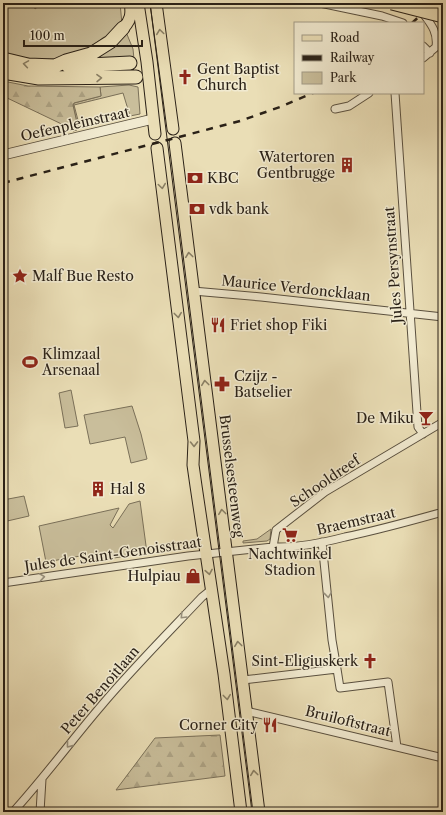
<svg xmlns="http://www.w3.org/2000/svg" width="446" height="815" font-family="'Libre Caslon Text',serif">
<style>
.green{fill:#c9be9b;stroke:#7a7059}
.forest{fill:url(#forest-firs);stroke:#7a7059}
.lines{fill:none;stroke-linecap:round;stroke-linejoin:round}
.minor-casing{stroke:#5a503f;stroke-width:9}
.tertiary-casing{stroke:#5a503f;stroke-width:11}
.primary-casing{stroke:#2a2117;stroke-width:13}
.motorway-casing{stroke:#2a2117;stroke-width:15}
.minor{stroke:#f1ead0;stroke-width:7}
.tertiary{stroke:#f1ead0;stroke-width:9}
.primary{stroke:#eadeb6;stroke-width:11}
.motorway{stroke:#eadeb6;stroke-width:13}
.tram{stroke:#2a2117;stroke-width:1}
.rail{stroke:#2a2117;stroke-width:2.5;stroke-dasharray:7 7;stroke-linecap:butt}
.motorway-bridge-casing{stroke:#2a2117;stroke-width:15;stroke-linecap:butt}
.motorway-bridge{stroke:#eadeb6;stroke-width:13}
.oneway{stroke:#8a8066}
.oneway2{stroke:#97907d}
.labels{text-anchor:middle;stroke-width:3;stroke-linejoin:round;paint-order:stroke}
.poi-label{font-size:14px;fill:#2a2117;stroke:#f1ead0;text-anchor:start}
.street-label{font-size:14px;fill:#2a2117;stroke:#f1ead0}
</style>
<defs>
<pattern id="forest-firs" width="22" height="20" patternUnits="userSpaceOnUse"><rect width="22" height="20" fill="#c9be9b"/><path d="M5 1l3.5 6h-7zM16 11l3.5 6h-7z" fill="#ada385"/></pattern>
</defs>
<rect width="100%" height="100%" fill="#eadeb6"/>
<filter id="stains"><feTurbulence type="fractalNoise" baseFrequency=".005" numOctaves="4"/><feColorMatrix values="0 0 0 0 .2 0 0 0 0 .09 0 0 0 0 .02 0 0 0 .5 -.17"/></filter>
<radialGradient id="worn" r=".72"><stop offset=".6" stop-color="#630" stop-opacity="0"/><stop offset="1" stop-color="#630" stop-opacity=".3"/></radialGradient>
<!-- green -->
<path class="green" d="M3,3H33L35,9L40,5V3H62L70,5L79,3H120L122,24L110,38L104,37C71,64 42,62 3,54Z
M126,32L133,49L134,59L84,63Z
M129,85L138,87L140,114L130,116L123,93L74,105L79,124L77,130L73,131L72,129L77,123L73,105L74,103L101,96L100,87Z
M71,390L78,426L65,428L59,393Z
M132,406L141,434L147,459L131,463L125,437L90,444L84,415Z
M24,496L29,516L3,522V500Z
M140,501L147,553L87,562L86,555L46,562L39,526L119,508L110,525L113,528L129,504Z
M271,529L270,539L267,541L243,543V541L257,539Z"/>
<!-- forest -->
<path class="forest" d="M3,81L28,86L100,87L101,96L74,103L73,105L77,123L72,129L3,96Z
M220,735L225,776L116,790L155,738Z"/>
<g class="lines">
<defs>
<path id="minor" d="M320,3L382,16L403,23
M422,12C431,24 438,32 436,47
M423,46L430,53
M423,58L436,47
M395,93L418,427L423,434
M335,109L349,106L369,93
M193,291L261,297L443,317
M322,542L332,640L337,669
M273,547L276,530L325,492L443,422
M3,583L188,556L273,547C297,548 322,543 345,537C378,530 411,521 443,512
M243,680L337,669L340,688L388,682L397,747
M246,711L443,758
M13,812C44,778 71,741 101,706C133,668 168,633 202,597L212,589
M40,812L42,779"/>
<path id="tertiary" d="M3,155L153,119"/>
<path id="primary" d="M138,3L147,62L155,134
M156,3L173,129
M123,28C131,21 132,13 130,3
M175,143L259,812
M157,148L194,441L193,465L196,486L224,674L241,812"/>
<path id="motorway" d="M3,59L28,65L55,66L66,61L91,54L110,42L123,28
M68,66L130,63
M3,72L39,78L136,77"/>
</defs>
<!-- minor casing -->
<use href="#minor" class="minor-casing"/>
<!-- tertiary casing -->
<use href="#tertiary" class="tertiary-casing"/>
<!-- primary casing -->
<use href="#primary" class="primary-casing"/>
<!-- motorway casing -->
<use href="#motorway" class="motorway-casing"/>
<!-- minor -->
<use href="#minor" class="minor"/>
<!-- tertiary -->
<use href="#tertiary" class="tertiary"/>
<!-- primary -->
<use href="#primary" class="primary"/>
<!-- motorway -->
<use href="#motorway" class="motorway"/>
<!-- tram -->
<path class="tram" d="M150,3L252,812"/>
<!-- rail -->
<path class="rail" d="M431,14L443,3
M412,23L434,3
M3,183L240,121L280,107L313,93"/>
<defs>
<path id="motorway-bridge" d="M392,3L443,16"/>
</defs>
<!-- motorway-bridge casing -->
<use href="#motorway-bridge" class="motorway-bridge-casing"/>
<!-- motorway-bridge -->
<use href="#motorway-bridge" class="motorway-bridge"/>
</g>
<!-- one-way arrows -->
<defs><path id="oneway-chevron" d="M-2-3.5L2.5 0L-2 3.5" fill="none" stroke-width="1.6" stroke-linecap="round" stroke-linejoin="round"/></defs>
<g class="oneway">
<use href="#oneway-chevron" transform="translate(160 32) rotate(-98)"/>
<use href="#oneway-chevron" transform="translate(26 64) rotate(-171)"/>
<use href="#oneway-chevron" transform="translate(99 78) rotate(-1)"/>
<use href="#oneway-chevron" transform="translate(162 186) rotate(82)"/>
<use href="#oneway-chevron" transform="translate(189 255) rotate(-97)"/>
<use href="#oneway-chevron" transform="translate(178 315) rotate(83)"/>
<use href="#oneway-chevron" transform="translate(205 383) rotate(-97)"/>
<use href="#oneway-chevron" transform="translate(194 444) rotate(89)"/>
<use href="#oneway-chevron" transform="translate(222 512) rotate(-97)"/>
<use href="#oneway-chevron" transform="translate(209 572) rotate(80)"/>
<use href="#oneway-chevron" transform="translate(238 644) rotate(-97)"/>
<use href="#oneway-chevron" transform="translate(227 697) rotate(83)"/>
<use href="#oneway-chevron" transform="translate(254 773) rotate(-97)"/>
</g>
<g class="oneway2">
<use href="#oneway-chevron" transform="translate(42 577) rotate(-8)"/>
<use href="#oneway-chevron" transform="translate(328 595) rotate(84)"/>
<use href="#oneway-chevron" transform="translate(183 616) rotate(134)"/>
<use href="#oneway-chevron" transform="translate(69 745) rotate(129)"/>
</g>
<!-- icons -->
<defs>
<symbol id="church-bare" viewBox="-9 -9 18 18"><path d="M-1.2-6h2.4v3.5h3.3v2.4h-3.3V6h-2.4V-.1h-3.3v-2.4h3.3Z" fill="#8f2418" stroke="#f1ead0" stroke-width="2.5" paint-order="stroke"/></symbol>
<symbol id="building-bare" viewBox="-9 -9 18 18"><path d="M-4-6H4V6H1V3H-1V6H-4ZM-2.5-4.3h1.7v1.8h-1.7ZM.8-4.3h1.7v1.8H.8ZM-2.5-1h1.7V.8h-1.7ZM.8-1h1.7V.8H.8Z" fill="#8f2418" stroke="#f1ead0" stroke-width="2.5" paint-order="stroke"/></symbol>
<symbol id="bank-bare" viewBox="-9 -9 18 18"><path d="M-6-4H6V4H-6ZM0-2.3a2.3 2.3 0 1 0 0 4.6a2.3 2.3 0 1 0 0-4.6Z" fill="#8f2418" stroke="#f1ead0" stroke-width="2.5" paint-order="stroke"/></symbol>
<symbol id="sight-bare" viewBox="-9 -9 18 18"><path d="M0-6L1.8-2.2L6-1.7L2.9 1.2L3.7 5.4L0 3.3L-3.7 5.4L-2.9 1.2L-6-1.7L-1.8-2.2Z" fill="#8f2418" stroke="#f1ead0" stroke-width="2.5" paint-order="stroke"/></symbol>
<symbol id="restaurant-bare" viewBox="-9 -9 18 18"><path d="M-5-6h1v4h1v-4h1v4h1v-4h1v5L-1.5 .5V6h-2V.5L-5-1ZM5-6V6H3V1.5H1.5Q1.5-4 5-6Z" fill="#8f2418" stroke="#f1ead0" stroke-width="2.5" paint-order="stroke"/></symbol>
<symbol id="stadium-bare" viewBox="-9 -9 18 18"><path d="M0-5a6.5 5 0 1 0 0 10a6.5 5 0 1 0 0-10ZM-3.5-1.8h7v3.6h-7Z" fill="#8f2418" stroke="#f1ead0" stroke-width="2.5" paint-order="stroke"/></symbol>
<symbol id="pharmacy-bare" viewBox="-9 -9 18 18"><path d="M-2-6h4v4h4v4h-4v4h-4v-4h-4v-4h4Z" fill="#8f2418" stroke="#f1ead0" stroke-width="2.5" paint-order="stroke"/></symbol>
<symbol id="bar-bare" viewBox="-9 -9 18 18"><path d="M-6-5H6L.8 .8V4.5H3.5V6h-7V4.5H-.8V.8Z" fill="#8f2418" stroke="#f1ead0" stroke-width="2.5" paint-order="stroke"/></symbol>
<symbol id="supermarket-bare" viewBox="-9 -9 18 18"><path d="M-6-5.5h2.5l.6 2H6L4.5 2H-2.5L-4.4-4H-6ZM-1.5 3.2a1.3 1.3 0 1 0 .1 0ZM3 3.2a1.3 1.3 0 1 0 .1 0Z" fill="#8f2418" stroke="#f1ead0" stroke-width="2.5" paint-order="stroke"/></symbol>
<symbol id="shop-bare" viewBox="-9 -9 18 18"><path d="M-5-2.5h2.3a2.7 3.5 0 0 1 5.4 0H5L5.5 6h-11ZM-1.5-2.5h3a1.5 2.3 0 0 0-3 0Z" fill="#8f2418" stroke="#f1ead0" stroke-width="2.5" paint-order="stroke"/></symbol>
</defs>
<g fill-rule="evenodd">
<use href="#church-bare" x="174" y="66" width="22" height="22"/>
<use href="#building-bare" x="336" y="154" width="22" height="22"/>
<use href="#bank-bare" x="184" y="167" width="22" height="22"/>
<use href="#bank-bare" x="186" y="198" width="22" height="22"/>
<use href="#sight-bare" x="9" y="265" width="22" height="22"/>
<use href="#restaurant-bare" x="207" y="314" width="22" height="22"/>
<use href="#stadium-bare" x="19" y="351" width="22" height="22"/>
<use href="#pharmacy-bare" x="211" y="373" width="22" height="22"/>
<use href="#bar-bare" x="415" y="407" width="22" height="22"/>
<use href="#building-bare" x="87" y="478" width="22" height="22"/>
<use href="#supermarket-bare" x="279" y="524" width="22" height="22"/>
<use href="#shop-bare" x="182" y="565" width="22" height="22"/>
<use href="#church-bare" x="359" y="650" width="22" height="22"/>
<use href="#restaurant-bare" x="259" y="714" width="22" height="22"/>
</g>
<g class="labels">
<!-- poi labels -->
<g class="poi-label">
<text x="197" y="74">Gent Baptist<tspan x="197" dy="16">Church</tspan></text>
<text x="335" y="162" text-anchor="end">Watertoren<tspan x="335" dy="16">Gentbrugge</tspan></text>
<text x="207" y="183">KBC</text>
<text x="209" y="214">vdk bank</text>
<text x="32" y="281">Malf Bue Resto</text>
<text x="230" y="330">Friet shop Fiki</text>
<text x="42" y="359">Klimzaal<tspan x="42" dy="16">Arsenaal</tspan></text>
<text x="234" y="381">Czijz -<tspan x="234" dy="16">Batselier</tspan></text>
<text x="414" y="423" text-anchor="end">De Miku</text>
<text x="110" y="494">Hal 8</text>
<text x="290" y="559" text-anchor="middle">Nachtwinkel<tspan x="290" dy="16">Stadion</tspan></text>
<text x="181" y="581" text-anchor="end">Hulpiau</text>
<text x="358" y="666" text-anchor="end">Sint-Eligiuskerk</text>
<text x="258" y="730" text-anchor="end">Corner City</text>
</g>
<!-- street labels -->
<g class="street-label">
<text transform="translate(75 124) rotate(-13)" y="5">Oefenpleinstraat</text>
<text transform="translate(393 265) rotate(-94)" y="5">Jules Persynstraat</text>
<text transform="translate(296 288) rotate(6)" y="5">Maurice Verdoncklaan</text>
<text transform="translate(232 476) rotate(83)" y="5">Brusselsesteenweg</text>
<text transform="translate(325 481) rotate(-34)" y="5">Schooldreef</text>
<text transform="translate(356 521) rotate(-13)" y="5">Braemstraat</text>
<text transform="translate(113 554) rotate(-8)" y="5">Jules de Saint-Genoisstraat</text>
<text transform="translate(100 690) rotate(-49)" y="5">Peter Benoitlaan</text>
<text transform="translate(348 721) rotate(14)" y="5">Bruiloftstraat</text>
</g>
</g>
<!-- margin -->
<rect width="446" height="815" fill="none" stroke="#eadeb6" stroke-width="16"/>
<rect x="4" y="4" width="438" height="807" fill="none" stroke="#2a2117" stroke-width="2"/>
<rect x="8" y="8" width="430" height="799" fill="none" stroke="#2a2117"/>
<!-- legend -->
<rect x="294" y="22" width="130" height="72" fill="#f1ead0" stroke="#a19a86"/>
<rect x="302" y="35" width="20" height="6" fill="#eadeb6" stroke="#a19a86"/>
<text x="330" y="42" font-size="12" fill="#2a2117">Road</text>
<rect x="302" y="55" width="20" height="6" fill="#2a2117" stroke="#a19a86"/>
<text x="330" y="62" font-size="12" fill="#2a2117">Railway</text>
<rect x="302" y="72" width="20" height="12" fill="#c9be9b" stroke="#a19a86"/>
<text x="330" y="82" font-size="12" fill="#2a2117">Park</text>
<!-- scale -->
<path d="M24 40v6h118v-6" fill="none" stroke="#2a2117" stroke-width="2"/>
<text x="30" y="40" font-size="12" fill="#2a2117" stroke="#f1ead0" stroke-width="3" paint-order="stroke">100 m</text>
<rect width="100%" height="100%" filter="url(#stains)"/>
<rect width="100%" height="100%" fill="url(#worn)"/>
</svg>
